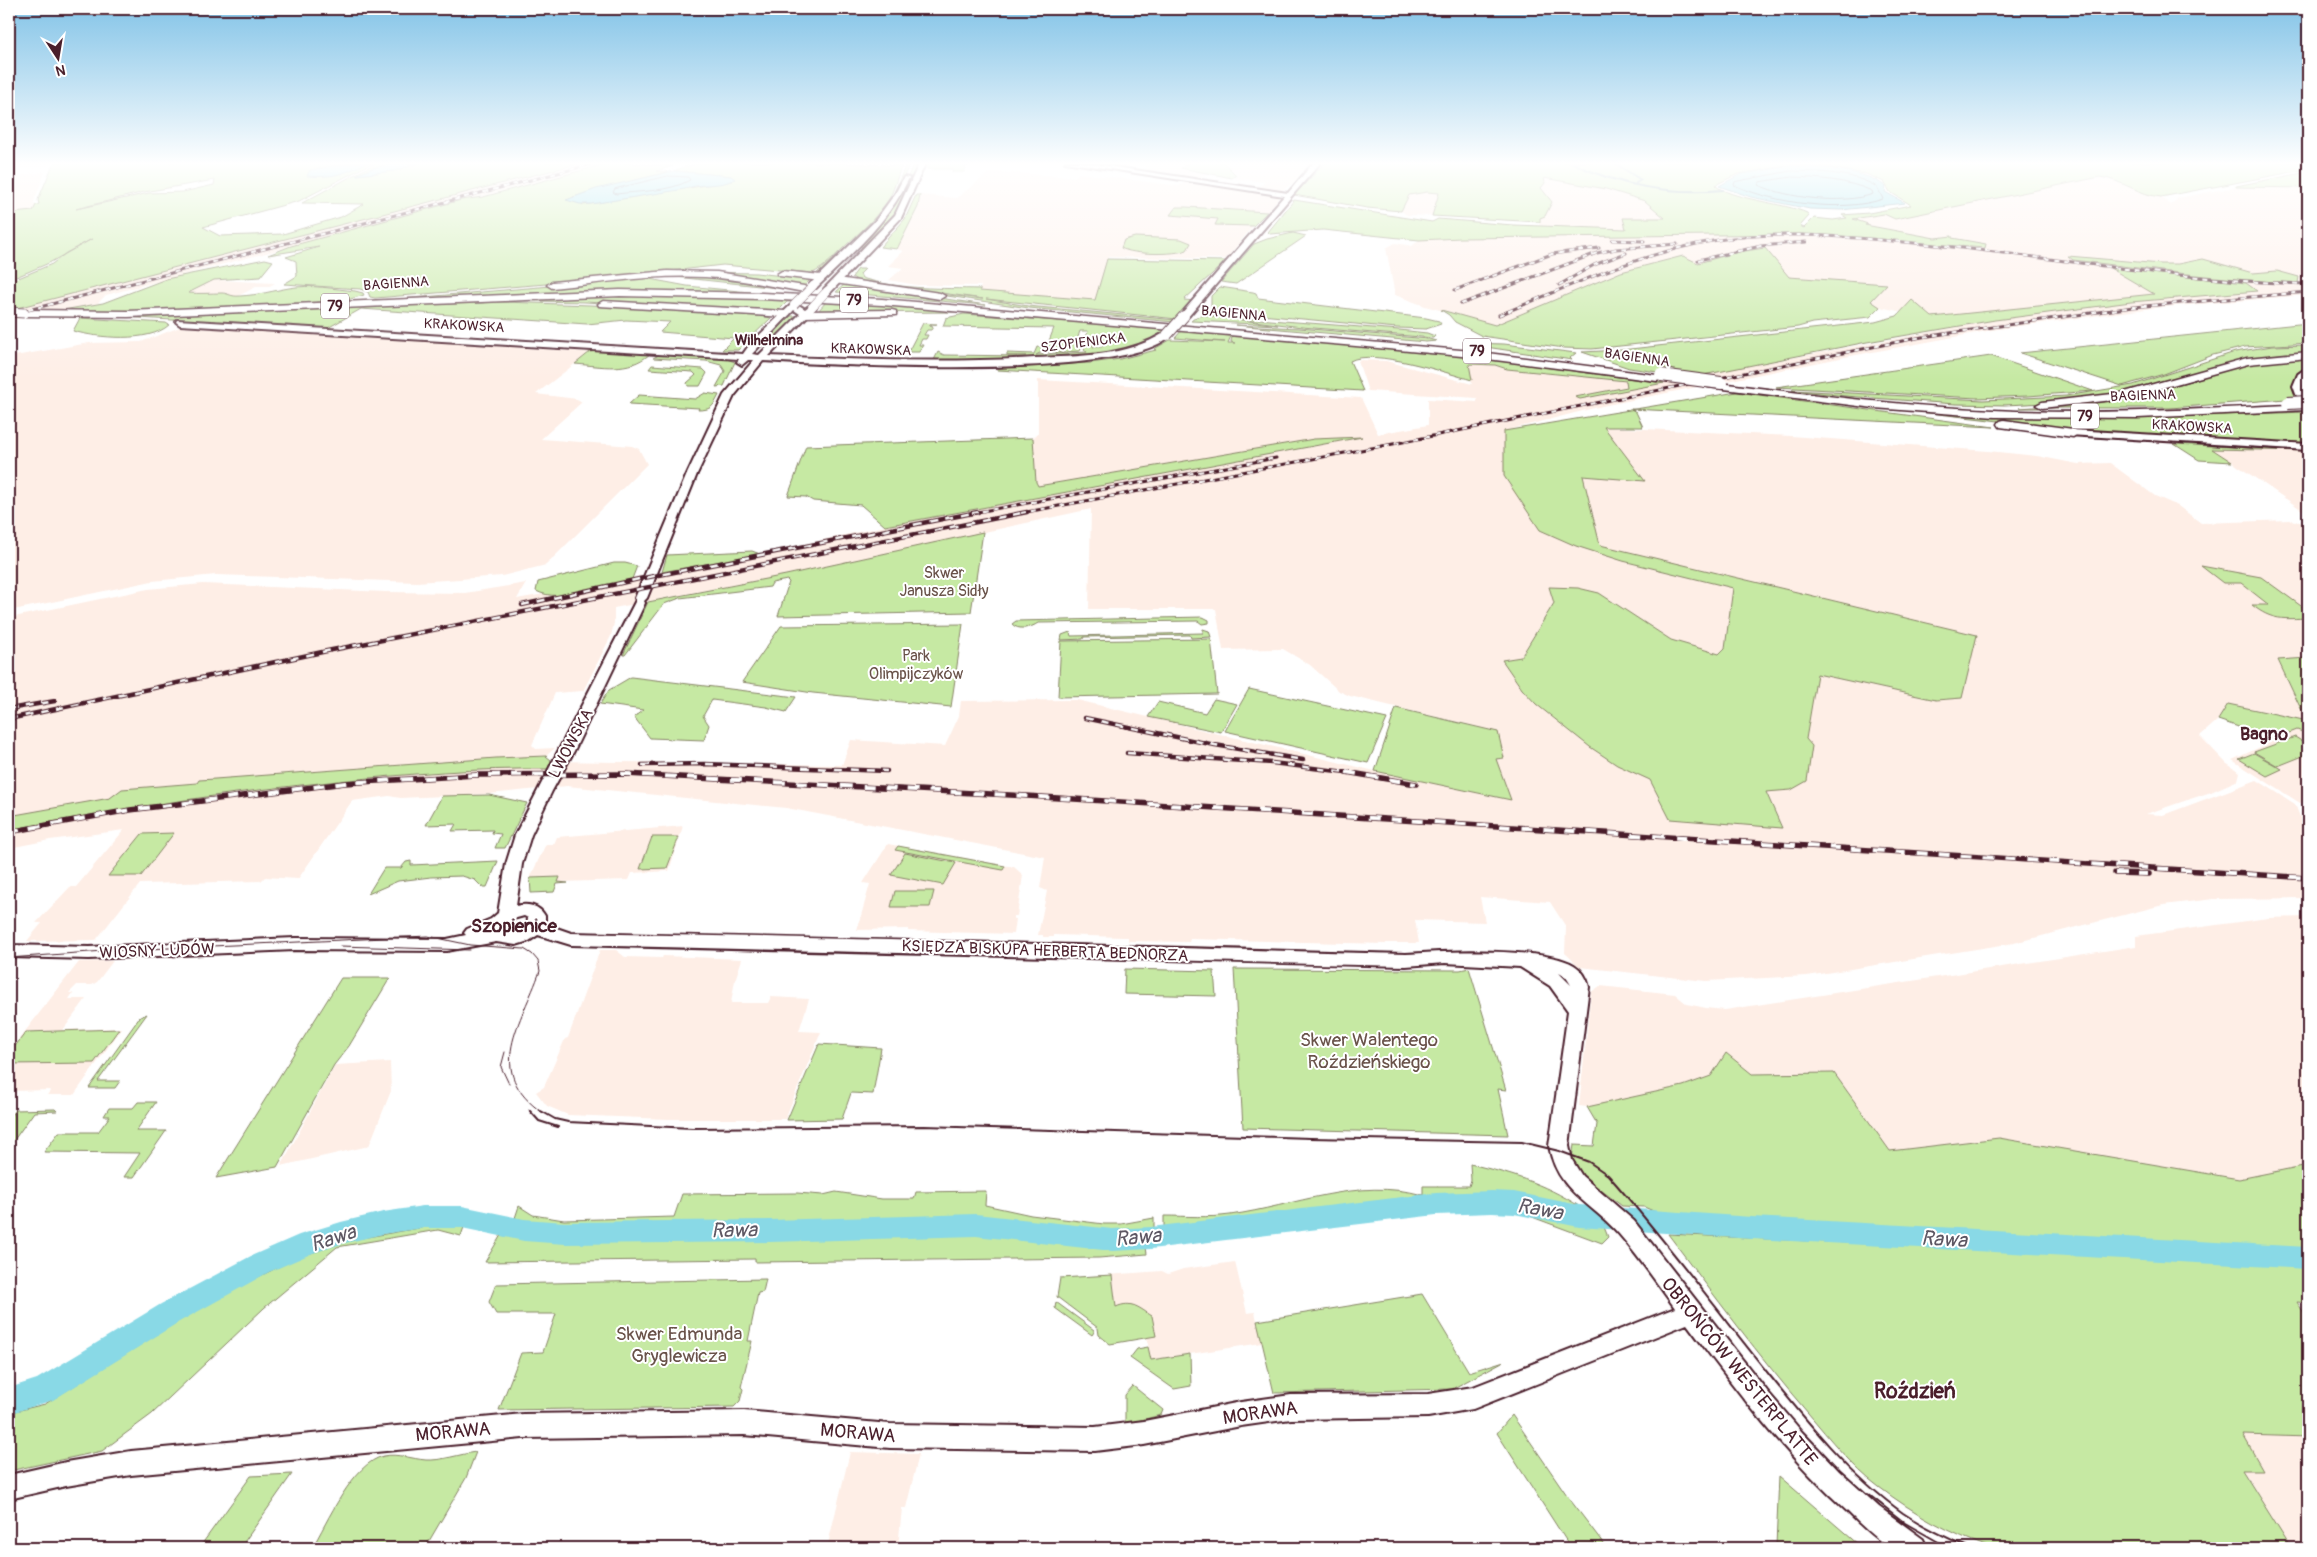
<svg xmlns="http://www.w3.org/2000/svg" width="2317" height="1557" font-family="Pangolin,sans-serif">
<style>
.built{fill:#feeee6;fill-rule:evenodd}
.green{fill:#c6e9a3;stroke:#888467;fill-rule:evenodd}
.water{fill:#89d9e6;stroke:#708f9b}
.lines{fill:none;stroke-linecap:round;stroke-linejoin:round}
.shore{stroke:#636976;stroke-width:1}
.stream{stroke:#708f9b;stroke-width:2}
.river{fill:#89d9e6;fill-rule:evenodd}
.secondary-casing{stroke:#4a1f2b;stroke-width:4}
.primary-casing{stroke:#4a1f2b;stroke-width:3}
.secondary{fill:#fff;fill-rule:evenodd}
.primary{fill:#fff;fill-rule:evenodd}
.tram-far1{stroke:#4a1f2b;stroke-width:1}
.tram{stroke:#4a1f2b;stroke-width:2}
.rail-far2-casing{stroke:#4a1f2b;stroke-width:3}
.rail-far1-casing{stroke:#4a1f2b;stroke-width:4.5}
.rail-casing{stroke:#4a1f2b;stroke-width:5.5}
.rail-far2{stroke:#fff;stroke-width:2;stroke-dasharray:5;stroke-linecap:butt}
.rail-far1{stroke:#fff;stroke-width:2.5;stroke-dasharray:8;stroke-linecap:butt}
.rail{stroke:#fff;stroke-width:4;stroke-dasharray:11;stroke-linecap:butt}
.secondary-bridge-far1-casing{stroke:#4a1f2b;stroke-width:9;stroke-linecap:butt}
.secondary-bridge-casing{stroke:#4a1f2b;stroke-width:12;stroke-linecap:butt}
.primary-bridge-far1-casing{stroke:#4a1f2b;stroke-width:11;stroke-linecap:butt}
.primary-bridge-casing{stroke:#4a1f2b;stroke-width:14;stroke-linecap:butt}
.secondary-bridge-far1{stroke:#fff;stroke-width:8}
.secondary-bridge{stroke:#fff;stroke-width:10}
.primary-bridge-far1{stroke:#fff;stroke-width:9}
.primary-bridge{stroke:#fff;stroke-width:12}
.labels{text-anchor:middle;stroke-width:4;stroke-linejoin:round;paint-order:stroke}
.far-street-label{font-size:14px;fill:#4a1f2b;stroke:#fff}
.shield{fill:#fff;stroke:#80626b;stroke-width:1}
.shield-label{font-size:15px;font-weight:bold;fill:#4a1f2b}
.far-neighbourhood-label{font-size:15px;font-weight:bold;fill:#4a1f2b;stroke:#fff}
.park-label{font-size:16px;fill:#695249;stroke:#fff}
.street-label{font-size:16px;fill:#4a1f2b;stroke:#fff}
.neighbourhood-label{font-size:18px;font-weight:bold;fill:#4a1f2b;stroke:#fff}
.quarter-label{font-size:19px;font-weight:bold;fill:#4a1f2b;stroke:#fff}
.near-park-label{font-size:19px;fill:#695249;stroke:#fff}
.near-street-label{font-size:19px;fill:#4a1f2b;stroke:#fff}
.near-water-label{font-size:21px;font-style:italic;fill:#5d5763;stroke:#fff}
.near-neighbourhood-label{font-size:21px;font-weight:bold;fill:#4a1f2b;stroke:#fff}
</style>
<rect width="100%" height="100%" fill="#fff"/>
<filter id="ink" filterUnits="userSpaceOnUse"><feTurbulence type="fractalNoise" baseFrequency=".02" numOctaves="2"/><feDisplacementMap in="SourceGraphic" scale="10" xChannelSelector="R" yChannelSelector="G"/><feConvolveMatrix kernelMatrix="1 2 1 2 8 2 1 2 1" color-interpolation-filters="sRGB"/></filter>
<g filter="url(#ink)">
<!-- built -->
<path class="built" d="M9,162H49L47,166L15,169L14,176L45,172L33,204L36,205L33,211L13,213L14,207H9Z
M580,162H613L106,295L98,303L61,312L9,320V309Z
M1152,162L1189,164L1182,168L1208,173L1194,180L1139,172Z
M1223,162H1310L1294,182L1280,192L1257,188L1265,182L1232,178L1236,174Z
M997,172L1075,177L1079,173L1179,186L1187,181L1281,195L1267,212L1176,207L1171,215L1218,219L1216,225L1253,226L1226,259L1108,257L1095,300L979,291L981,286L917,285L889,280L903,268L888,266L903,251L897,249L918,207L920,195L957,198L987,174Z
M2101,177L2110,179L2143,193L2161,197L2171,205L2178,198L2236,187L2308,188V295L2153,308L1998,329L1845,357L1602,406L1504,431L1540,530L1622,561L1734,588L1725,648L1719,654L1671,640L1599,593L1549,587L1554,603L1521,657L1502,660L1522,688L1536,704L1590,747L1617,765L1650,780L1670,819L1782,827L1766,791L1791,790L1806,739L1817,674L1936,700L1976,635L1599,545L1583,476L1644,480L1603,427L1791,436L1988,451L2037,456L2078,464L2110,463L2155,496L2178,506L2201,523L2291,520L2308,524V658L2278,660L2308,721L2228,704L2218,720L2200,736L2227,764L2240,772L2238,780L2211,792L2146,814L2163,815L2257,780L2295,804L2308,838V898L2214,899L2163,905L2014,943L1807,976L1706,981L1580,967L1565,953L1566,927L1550,902L1480,897L1485,922L1415,920L1419,943H1386V944L1190,939L1189,942L1128,941V937H1123L1054,935V937H1043V935H1038L1047,891L1040,888L1045,857L786,808L567,786L490,794L400,798L389,796L352,801L298,879L265,877L261,881L140,884L96,940L27,941L42,923H36L70,887H76L124,830L50,840L9,848V618L148,589L203,584L386,592L465,593L526,583L517,599L760,554L885,526L1358,438L1314,439L1038,486L1036,482L1033,438L1038,433V380L1361,398L1378,434L1428,425V399L1477,402V398L1368,391L1358,361L1361,360L1386,361L1472,384L1468,364L1495,365L1507,369L1626,381L1627,387L1576,397L1578,398L1995,320L2131,302L2256,290L2111,269L2155,294L1930,318L1880,307L1871,302L1886,284L1789,277L1765,248L1738,252L1698,263L1621,272L1495,325L1425,306L1395,295L1386,248L1395,243L1412,246L1419,240L1461,238L1797,234L1941,244L1952,238V237L1935,238L1883,229L1863,225L1852,219L1884,214L1896,219ZM1091,509L1089,609H1216L1223,650L1283,649L1310,665L1339,691L1350,696L1498,732L1496,759L1510,800L1375,771L1077,700L961,701L959,716L945,746L851,740L842,765L545,761L546,756L555,748L536,749L532,745L555,693L583,691L611,636L614,623V608L786,575Z
M1544,178L1606,189L1645,201L1666,219H1624L1627,229L1539,226L1540,218L1545,216L1550,204L1541,187Z
M1427,192L1439,193L1432,216L1407,215L1401,211L1409,195Z
M214,280L275,283L268,287H256L238,296H228L222,293L187,294Z
M180,327L409,339L407,340L590,352L536,394L577,399L582,402L541,439L632,446L639,449L647,464L546,565L502,576L417,582L216,575L152,581L9,611V357L89,343L141,342Z
M2211,448L2308,451V514L2232,462Z
M2297,730L2308,734V798L2300,803L2232,760Z
M683,826L669,871L632,873L629,880L558,882L559,877L530,878L544,848L546,844H554L557,837Z
M888,844L1014,867L1023,875L1017,916H1014L1013,919H1016L1014,934L908,931V929L857,930L870,884L863,883Z
M2308,917V1165L2239,1179L1999,1138L1890,1151L1834,1073L1752,1074L1726,1053L1711,1076L1683,1086L1587,1107L1579,1106L1591,992L1600,986L1675,994L1687,1004L1706,1008L1725,1010L2136,946V936L2268,918Z
M600,950H616L625,957L662,958L663,956L742,959L735,980L731,1003H768L771,997L809,999L799,1031L821,1032L785,1119H668L568,1115L547,1106L536,1092L544,1087L565,1039L568,1038Z
M107,961H113L97,982L92,985H77L69,993H73L69,999H86L63,1030L122,1028L74,1095H47L51,1090L9,1091V1052L79,962Z
M390,1062L391,1091L369,1146L281,1166L335,1065Z
M1235,1262L1247,1313L1255,1312L1262,1343L1150,1360L1147,1337L1064,1278L1162,1271L1168,1274L1183,1269Z
M2242,1435L2308,1437V1546L2289,1545L2242,1469L2263,1470Z
M850,1452L919,1454L906,1508H902L898,1548H827Z"/>
<!-- green -->
<path class="green" d="M54,162H374L299,201L203,227L220,236L283,234L341,217L364,204L302,203L378,162H404L373,168L357,175L394,171L416,164L418,163L417,162H585L9,310V282L52,264L66,253L92,239L49,263L9,280V207H15L13,213L33,211L36,205L39,204L38,200ZM215,180L214,185L183,192L149,193L76,209L144,192Z
M613,162L673,166L656,171L667,172L573,197L583,205L732,181L731,176L674,171C701,159 735,162 764,162C811,162 856,163 902,166C898,173 895,187 890,197C879,216 833,263 813,273L723,265L583,281L375,298L370,297L368,292L360,289L284,284L297,276L296,261L286,257L319,247L268,255L291,246L461,200L483,197Z
M907,162H910L900,186L885,212L825,270L817,273L882,211L893,195Z
M914,162H921L900,209L865,249L862,248L861,243L899,199Z
M929,162H968L964,172H952L953,169H927Z
M1177,162H1223L1236,175L1232,178L1181,168L1188,164Z
M1326,162H2308V169L2161,197C2139,195 2122,180 2100,177L1895,219L1884,214L1853,219L1868,224L1865,225L1935,238L1952,236V238L1986,244L1985,248L1799,234L1461,238L1419,240L1323,230L1270,234L1268,232L1294,200L1432,222L1438,219L1513,225L1626,229L1623,218H1665L1645,201L1606,189L1544,178L1545,183L1541,188L1552,202L1545,216L1540,218V222L1432,216L1439,193L1427,192L1409,195L1401,211L1367,208L1294,195ZM1792,165L1819,166L1866,174L1884,182L1890,192L1911,205L1869,213L1842,215L1847,218L1833,220L1814,218L1804,228L1800,226L1809,216L1807,213C1785,203 1729,199 1715,185L1738,174Z
M2308,172V188L2236,187V186Z
M916,195H920L918,207L897,249L880,247L905,219Z
M1176,207H1186L1267,212L1253,226L1215,225L1218,219L1170,215Z
M1293,233L1306,236L1236,284L1221,282L1254,244L1267,239Z
M1135,237L1181,239L1191,243L1187,250C1175,255 1133,255 1121,248L1124,240Z
M1765,248L1789,277L1887,284L1871,301L1880,307L1870,317L1812,323L1798,327L1592,349L1564,348L1482,336L1455,322L1449,315L1441,310L1495,325L1621,272L1683,256L1698,263L1738,252Z
M2068,256L2161,264H2178L2203,259L2253,273L2277,271L2299,277L2298,283C2222,280 2148,269 2073,260Z
M265,259L273,261L260,277L214,280L188,293C200,294 210,293 222,293C228,293 231,297 240,296C259,295 272,291 289,288C310,284 335,289 355,291L363,293L364,295L347,300L153,312L57,311L103,303L166,279Z
M1107,259L1226,261L1184,300L1195,301L1177,319L986,299L1028,306L1176,320L1174,322L1029,308L906,290L983,299L859,281L852,277L858,269H865L860,274L862,278C900,290 942,288 980,289V291L1095,300Z
M2110,268L2246,283L2257,291L2131,302L1995,320L1867,342L1693,377L1629,368L1582,352L1621,350L1875,322L1897,316L1912,300L1932,317L2154,294Z
M705,272L756,273L811,279L802,288Z
M666,276H721L787,289Z
M644,278L687,286L781,295L670,291L388,300Z
M845,284L986,305L836,292Z
M1220,287L1253,292L1256,293L1258,298L1426,318L1439,321L1441,324L1426,329L1397,328L1219,311L1211,309V296Z
M613,294L796,299L793,302H787L776,313L585,302L478,300Z
M828,300L964,312L816,313Z
M503,302L590,305L747,313L771,318L738,350H722L734,338L660,332L670,322L626,320L587,324L361,309L326,329L104,316Z
M964,314L1167,329C1134,365 985,360 933,362L938,352L944,355L1026,356H1007V353L1034,354L1037,347L1044,348L1042,352L1036,355L1087,352L1084,350L1086,343H1093V347H1102L1104,343L1094,342V339L1092,342H1085L1088,331H1080L1078,337L1084,338L1083,342L1049,341L1054,328L943,326L946,318Z
M1205,315L1278,325L1191,321L1196,317Z
M1206,315L1399,330L1427,333L1435,336L1433,338L1302,327Z
M786,316H799L770,346H759Z
M80,318L166,323L169,325C149,343 97,338 73,331Z
M923,323L937,324L929,326L933,327L931,330H927L924,335H928L926,339H922L919,345H923L919,352H908Z
M2308,323V343L2245,347L2213,355L2164,374L2122,386L2020,353Z
M1235,325L1299,328L1429,339L1436,341L1426,342Z
M1183,329L1231,336L1228,343H1235L1231,342L1232,335L1401,348L1664,383L1580,399L1575,397L1627,387L1626,381L1507,369L1495,365L1469,364L1472,380C1446,373 1373,348 1350,361L1363,391L997,370L998,368L1090,363L1120,359L1156,350L1154,349L1170,340L1225,342L1175,338Z
M1049,342L1080,343L1083,344L1080,351L1049,353L1046,351Z
M1469,343L1504,344L1576,353L1570,358L1572,360L1466,344Z
M2308,345V353L2258,357L2120,394L2067,402L2005,405L1955,404L1845,396L1792,390L1983,400L2066,396L2133,385L2235,352L2272,346Z
M602,350L650,354C628,373 602,366 575,364L590,352Z
M659,355L724,358L735,362L724,386L716,387L725,371L721,365L706,361L653,358Z
M1991,356L2093,391L2028,396L1977,398L1776,387Z
M2308,356V368L2298,374L2293,383L2299,398L2170,408H2019L2082,404L2122,399L2164,389L2245,364Z
M652,365L703,369L707,373L700,386H688L687,383L696,375L693,372L649,369Z
M1737,392L1994,427L1631,409L1636,412L1643,427H1604L1645,481L1583,476L1600,545L1977,635L1962,698L1936,700L1817,674L1806,739L1812,746L1807,781L1791,790L1766,792L1782,828L1670,819L1650,780L1617,765L1590,747L1536,704L1522,689L1502,660L1521,657L1554,603L1549,587L1578,588L1599,593L1671,640L1719,654L1725,648L1733,588L1623,561L1576,546L1540,530L1504,476V431Z
M705,393L719,395C713,407 711,410 698,410L699,408L629,404L639,395L695,399Z
M1912,411L2156,417L2308,412V445L2103,433Z
M1362,437L885,526L861,505L813,501L806,497L788,496L806,446L1033,438L1036,482L1038,486L1314,439Z
M2174,444L2308,451L2212,449L2232,462L2199,460Z
M983,532L971,612L778,616L789,582L787,580L772,583L770,587L680,598L664,604L625,655H623L648,602L786,575Z
M752,551L760,554L662,572L667,555Z
M614,563H625L637,566L632,579C605,585 561,604 536,591L538,582Z
M2201,566L2261,577L2308,611V618C2284,619 2272,621 2252,605H2269L2241,583H2223Z
M1203,617L1209,620V623L1202,624L1198,621L1038,623C1031,628 1018,631 1012,624L1016,621Z
M963,624L951,707L813,693L742,682L781,626Z
M1203,629L1209,631L1211,637L1191,638L1190,635L1084,637L1083,639L1061,640L1062,635L1070,632L1071,636L1203,633Z
M1211,639L1217,694L1058,697L1061,641Z
M2308,658V719L2300,707L2278,660Z
M631,677L796,697L786,712L766,707L712,700L703,716L709,725L704,740L650,738L634,717L643,710L600,704L609,690Z
M1249,689L1387,719L1368,763L1225,731Z
M1214,699L1237,704L1221,732L1148,717L1158,702L1205,713Z
M2228,704L2308,721V734L2297,730L2274,739L2218,720Z
M1396,708L1498,732L1504,758L1496,759L1511,800L1375,771Z
M2295,737L2308,745V754L2278,766L2254,752Z
M2254,753L2282,769L2267,776L2239,759Z
M546,756L551,760L548,769C478,768 409,774 339,781C228,792 119,809 9,830V816L110,798L122,789L197,783L199,780L215,779L496,758Z
M489,795L527,803L505,848H495L501,834L492,833L493,830L452,831L456,824L426,825L442,796Z
M174,833L141,876H108L142,834Z
M652,837H679L667,868L640,869Z
M898,846L1005,866L1003,870L895,850Z
M905,853L956,863L943,885L891,875Z
M411,861V865L498,861L487,887H482L475,880L462,876L431,877L398,881L368,894L384,868H401L406,862Z
M560,877L558,882L568,883L557,884L554,892L531,893L530,878Z
M895,891H934L930,907H891Z
M1469,968L1506,1090L1498,1089L1508,1135L1243,1128L1234,969L1460,970Z
M1125,969L1214,971L1216,996L1124,994Z
M341,978H390L349,1046L334,1065L277,1167L216,1178Z
M147,1014L98,1081H120L115,1088H89L140,1017Z
M119,1029L94,1063L9,1064V1054L26,1032Z
M819,1044L881,1048L873,1094L851,1093L842,1119L787,1120Z
M1726,1053L1752,1074L1834,1073L1890,1151L1999,1138L2239,1179L2308,1165V1249L1670,1218L1644,1207L1622,1206L1581,1175L1572,1158L1574,1145L1594,1146L1597,1124L1587,1107L1683,1086L1711,1076Z
M138,1102H156L136,1131H166L134,1177H124L140,1153L44,1152L59,1132H98L110,1116H104L109,1108H133Z
M55,1109L57,1111L34,1112L9,1147V1118L15,1110Z
M1470,1164C1516,1175 1549,1185 1588,1212L1509,1197L1424,1200L1164,1230V1216C1186,1216 1209,1218 1230,1215C1295,1206 1357,1177 1423,1195V1186H1469L1471,1180Z
M986,1191L985,1205L1031,1215L1104,1224H1121L1154,1218V1232L1117,1235L989,1219L788,1225L564,1226L540,1224L515,1218L519,1206L533,1215L564,1220L674,1217L682,1194L797,1193L823,1195L836,1192L882,1199H914L916,1192Z
M1524,1214L1604,1227L1608,1237L1602,1243Z
M437,1225L464,1227L461,1236L438,1230L337,1247L264,1308L152,1414L102,1451L9,1471V1417L12,1412L45,1404L177,1322L250,1281L299,1257L350,1240Z
M977,1233L1106,1248L1146,1247L1147,1254L1099,1258L755,1262V1259L485,1262L501,1235C558,1247 620,1241 678,1240C778,1239 877,1238 977,1233Z
M1668,1234L2308,1266V1303L2297,1302L2308,1319V1437L2243,1435L2263,1470H2242L2289,1545L2308,1546V1548H1991C1951,1534 1913,1513 1879,1487C1852,1467 1830,1439 1808,1413C1759,1356 1714,1295 1668,1234Z
M1112,1275L1116,1307C1132,1300 1139,1308 1152,1316L1156,1336L1110,1344L1099,1335L1098,1328L1057,1297L1060,1278Z
M766,1279L763,1292L758,1293L748,1341H752L741,1387L743,1389L740,1401L734,1407L499,1410L521,1353L543,1352L556,1314H496L489,1302L496,1284Z
M1422,1294L1469,1372L1504,1361L1452,1389L1274,1393L1257,1321Z
M1056,1302L1094,1330V1332L1092,1335L1055,1308Z
M1148,1347L1151,1360L1190,1354L1191,1386L1174,1389L1130,1358L1137,1349Z
M1133,1386L1163,1410L1161,1415L1125,1424V1395Z
M1512,1415L1571,1501L1607,1548H1571L1497,1433Z
M476,1452L466,1478L425,1548H312C327,1523 353,1462 384,1456C397,1453 412,1459 426,1460C441,1461 460,1454 476,1452Z
M292,1474L240,1548H199L251,1476Z
M1779,1476L1859,1545L1864,1548H1778L1776,1546Z"/>
<!-- water -->
<path class="water" d="M357,162H368C344,174 334,178 307,176L310,170Z
M404,162L419,163L394,171L356,175L373,168Z
M1791,166C1818,167 1865,169 1886,187L1885,192L1905,203L1841,210L1810,209L1751,197L1719,186L1741,174Z
M674,171L731,176L735,179C719,188 701,182 685,189L591,204H580L566,200L596,189Z"/>
<g class="lines">
<!-- shore -->
<path class="shore" d="M1791,171C1819,172 1853,172 1877,187L1883,199C1842,213 1773,203 1734,185L1735,182Z
M668,176L688,177L690,180C669,192 640,191 616,194L613,192L615,189Z
M1792,177C1819,178 1847,180 1872,191L1873,194C1842,205 1788,198 1758,185L1760,182Z"/>
<!-- stream -->
<path class="stream" d="M1571,162C1616,186 1673,195 1723,190
M1613,162L1641,180L1636,183"/>
<!-- river -->
<path class="river" d="M1492,1191L1514,1192L1579,1205L1752,1217L2308,1247V1269L1752,1239L1579,1227L1514,1214L1492,1213L1436,1215L1151,1249L1112,1251L976,1236L770,1242L565,1244L524,1241L462,1228H423L383,1234L341,1244L313,1253L269,1272L179,1322L53,1400L9,1414V1388L37,1379L161,1304L251,1256L299,1235L341,1222L383,1212L423,1206H462L524,1219L565,1222L770,1220L976,1214L1112,1229L1151,1227L1436,1193Z"/>
<defs>
<path id="secondary" d="M920,162H926L901,218L830,293H824V289L895,215Z
M1065,162H1081L1288,193L1314,162H1321L1187,318L1184,319L1180,316L1181,314L1284,196Z
M904,177L909,178C888,223 851,254 816,288H810V284L875,221L895,194Z
M794,302L805,309L812,304L816,307L769,356C858,360 946,363 1035,358C1079,356 1125,357 1164,333L1171,335C1127,382 835,365 763,361L734,396L697,474L647,598L644,601L645,603L574,751L552,791L531,835L522,864L516,906C527,903 539,905 545,916V924L571,933C849,938 1128,947 1406,954C1443,951 1544,947 1574,965C1582,970 1587,978 1589,987L1569,1146L1572,1160L1582,1176L1634,1221L1767,1391L1802,1432L1839,1471L1879,1507L1923,1539L1927,1548C1917,1548 1901,1551 1892,1548C1878,1542 1859,1523 1848,1512C1786,1456 1737,1391 1687,1324L1473,1409L1428,1417L1291,1419L1241,1426L1144,1445L1095,1451L890,1448L744,1435L523,1438L131,1475L66,1486L9,1499V1475L66,1462L131,1451L523,1414L744,1411L890,1424L1095,1427L1144,1421L1241,1402L1291,1395L1428,1394L1473,1387L1675,1308C1657,1283 1639,1257 1619,1234C1591,1202 1557,1192 1549,1146L1568,1011L1550,986L1520,967L1445,963L1406,966C1128,960 849,951 571,945L538,935L529,941L516,945L496,942L447,951L295,950L89,959L9,957V945L89,947L295,938L447,939L466,935L464,933L467,929L491,919L498,913L506,864L515,835L636,600L635,598L687,474L724,395L754,360H748L742,365L737,362L739,359L180,325L176,322L177,320L743,354L750,344ZM794,310L800,314L759,355L752,354ZM524,916L528,918C528,930 516,934 505,932L504,927L513,919ZM1559,973L1566,977L1571,985Z
M2308,367V375L2303,386L2308,399V408C2299,405 2296,394 2293,386L2298,374Z
M2073,430L2308,444V450L2069,435V431Z"/>
<path id="primary" d="M667,271L717,272L804,286L809,289L804,292C771,286 738,279 705,277C654,274 603,283 552,288L547,285L552,282Z
M782,271L821,275L826,278L821,281L779,276L777,274Z
M838,278L940,293L945,296L940,299L835,283L833,281Z
M620,290L762,293L882,299L1472,351L1657,375L1663,378L1657,381L1472,357L1367,347L882,305L762,299L620,296L128,317L24,316L19,313L24,310L128,311Z
M603,301L785,311L790,314L785,317L599,306L598,304Z
M892,310L896,311V315L805,317L800,314L805,311Z
M2308,352V358L2248,364L2122,399L2042,408L2036,405L2042,402L2121,393L2247,358Z
M1712,382C1806,394 1900,406 1994,410C2099,415 2204,409 2308,404V410L2138,418L1995,417L1874,408L1708,387L1706,385Z
M2004,420L2073,429L2079,433L2073,437L2000,427L1998,424L2000,421Z"/>
</defs>
<!-- secondary casing -->
<use href="#secondary" class="secondary-casing"/>
<!-- primary casing -->
<use href="#primary" class="primary-casing"/>
<!-- secondary -->
<use href="#secondary" class="secondary"/>
<!-- primary -->
<use href="#primary" class="primary"/>
<!-- tram-far1 -->
<path class="tram-far1" d="M340,946L470,950
M9,958L104,951L428,936L470,945L524,949L532,954L538,961L540,971C522,1023 482,1071 543,1113
M505,1052L501,1067L509,1084
M529,1110L531,1113"/>
<!-- tram -->
<path class="tram" d="M530,1111L539,1121L558,1127
M541,1111L555,1119L568,1122L692,1128L924,1126L1310,1138L1522,1142L1559,1151L1589,1162L1608,1175C1664,1238 1714,1306 1767,1372C1808,1423 1850,1475 1903,1513C1924,1527 1947,1538 1970,1548
M1868,1494L1905,1523L1949,1548"/>
<defs>
<path id="rail-far2" d="M1612,240L1644,241
M1698,260L1761,246L1806,242
M2303,276H2308
M1559,285L1594,265L1626,253
M1455,290L1552,254L1599,248
M1461,304L1597,253L1616,249L1677,244
M9,315L600,162
M1499,315C1570,286 1642,252 1718,240C1779,230 1843,237 1904,242C2039,254 2172,281 2308,284
M972,513L1276,458
M1021,513L1393,444L1922,337L2133,307L2308,292"/>
<path id="rail-far1" d="M522,605L639,579L978,512
M9,709L55,701
M1085,718L1215,745L1303,760
M9,719L327,651L1027,512
M1127,753L1272,763L1354,773
M642,765L705,764L887,771"/>
<path id="rail" d="M1346,772L1416,784
M9,832L130,810L345,783L476,775L626,774L1027,796L2308,878
M2115,873L2149,874"/>
</defs>
<!-- rail-far2 casing -->
<use href="#rail-far2" class="rail-far2-casing"/>
<!-- rail-far1 casing -->
<use href="#rail-far1" class="rail-far1-casing"/>
<!-- rail casing -->
<use href="#rail" class="rail-casing"/>
<!-- rail-far2 -->
<use href="#rail-far2" class="rail-far2"/>
<!-- rail-far1 -->
<use href="#rail-far1" class="rail-far1"/>
<!-- rail -->
<use href="#rail" class="rail"/>
<defs>
<path id="secondary-bridge-far1" d="M794,305L813,286
M812,307L827,291"/>
<path id="secondary-bridge" d="M1167,335L1184,316"/>
<path id="primary-bridge-far1" d="M9,312L24,313"/>
<path id="primary-bridge" d="M1661,375L1721,383
M2288,403L2308,402"/>
</defs>
<!-- secondary-bridge-far1 casing -->
<use href="#secondary-bridge-far1" class="secondary-bridge-far1-casing"/>
<!-- secondary-bridge casing -->
<use href="#secondary-bridge" class="secondary-bridge-casing"/>
<!-- primary-bridge-far1 casing -->
<use href="#primary-bridge-far1" class="primary-bridge-far1-casing"/>
<!-- primary-bridge casing -->
<use href="#primary-bridge" class="primary-bridge-casing"/>
<!-- secondary-bridge-far1 -->
<use href="#secondary-bridge-far1" class="secondary-bridge-far1"/>
<!-- secondary-bridge -->
<use href="#secondary-bridge" class="secondary-bridge"/>
<!-- primary-bridge-far1 -->
<use href="#primary-bridge-far1" class="primary-bridge-far1"/>
<!-- primary-bridge -->
<use href="#primary-bridge" class="primary-bridge"/>
</g>
</g>
<!-- sky -->
<linearGradient id="sky" x2="0" y2="1"><stop stop-color="#82c3e7"/><stop offset="0.43" stop-color="#fff"/><stop offset="1" stop-color="#fff" stop-opacity="0"/></linearGradient>
<rect width="2317" height="380" fill="url(#sky)"/>
<g class="labels">
<!-- far-street labels -->
<g class="far-street-label">
<text transform="translate(396 283) rotate(-4)" y="5">BAGIENNA</text>
<text transform="translate(1234 313) rotate(5)" y="5">BAGIENNA</text>
<text transform="translate(464 325) rotate(3)" y="5">KRAKOWSKA</text>
<text transform="translate(1083 342) rotate(-7)" y="5">SZOPIENICKA</text>
<text transform="translate(871 349) rotate(2)" y="5">KRAKOWSKA</text>
<text transform="translate(1637 357) rotate(8)" y="5">BAGIENNA</text>
<text transform="translate(2143 395) rotate(-2)" y="5">BAGIENNA</text>
<text transform="translate(2192 426) rotate(3)" y="5">KRAKOWSKA</text>
</g>
<!-- shield labels -->
<g class="shield">
<rect x="840" y="287.5" width="28" height="25" rx="4"/>
<rect x="321" y="293.5" width="28" height="25" rx="4"/>
<rect x="1463" y="338.5" width="28" height="25" rx="4"/>
<rect x="2071" y="403.5" width="28" height="25" rx="4"/>
</g>
<g class="shield-label">
<text x="854" y="305">79</text>
<text x="335" y="311">79</text>
<text x="1477" y="356">79</text>
<text x="2085" y="421">79</text>
</g>
<!-- far-neighbourhood labels -->
<g class="far-neighbourhood-label">
<text x="769" y="345">Wilhelmina</text>
</g>
<!-- park labels -->
<g class="park-label">
<text x="944" y="578">Skwer<tspan x="944" dy="18">Janusza Sidły</tspan></text>
<text x="916" y="661">Park<tspan x="916" dy="18">Olimpijczyków</tspan></text>
</g>
<!-- street labels -->
<g class="street-label">
<text transform="translate(570 743) rotate(-62)" y="6">LWOWSKA</text>
<text transform="translate(157 950) rotate(-2)" y="6">WIOSNY LUDÓW</text>
<text transform="translate(1045 950) rotate(2)" y="6">KSIĘDZA BISKUPA HERBERTA BEDNORZA</text>
</g>
<!-- neighbourhood labels -->
<g class="neighbourhood-label">
<text x="2264" y="740">Bagno</text>
</g>
<!-- quarter labels -->
<g class="quarter-label">
<text x="514" y="932">Szopienice</text>
</g>
<!-- near-park labels -->
<g class="near-park-label">
<text x="1369" y="1046">Skwer Walentego<tspan x="1369" dy="22">Roździeńskiego</tspan></text>
<text x="679" y="1340">Skwer Edmunda<tspan x="679" dy="22">Gryglewicza</tspan></text>
</g>
<!-- near-street labels -->
<g class="near-street-label">
<text transform="translate(1740 1371) rotate(51)" y="7">OBROŃCÓW WESTERPLATTE</text>
<text transform="translate(1260 1412) rotate(-8)" y="7">MORAWA</text>
<text transform="translate(453 1431) rotate(-5)" y="7">MORAWA</text>
<text transform="translate(858 1432) rotate(5)" y="7">MORAWA</text>
</g>
<!-- near-water labels -->
<g class="near-water-label">
<text transform="translate(1540 1209) rotate(10)" y="7">Rawa</text>
<text transform="translate(734 1230) rotate(-1)" y="7">Rawa</text>
<text transform="translate(1138 1237) rotate(-5)" y="7">Rawa</text>
<text transform="translate(333 1238) rotate(-18)" y="7">Rawa</text>
<text transform="translate(1944 1239) rotate(3)" y="7">Rawa</text>
</g>
<!-- near-neighbourhood labels -->
<g class="near-neighbourhood-label">
<text x="1915" y="1398">Roździeń</text>
</g>
</g>
<!-- margin -->
<rect width="2317" height="1557" fill="none" stroke="#fff" stroke-width="30"/>
<rect x="15" y="15" width="2287" height="1527" fill="none" stroke="#4a1f2b" stroke-width="2" filter="url(#ink)"/>
<!-- north arrow -->
<g transform="translate(58 58) rotate(168)" stroke="#ffffff" stroke-width="4" paint-order="stroke">
<path d="M0-4L9 19L0 12L-9 19Z" fill="#4a1f2b"/>
<text y="-8" font-size="14" font-weight="bold" text-anchor="middle" fill="#4a1f2b">N</text>
</g>
</svg>
